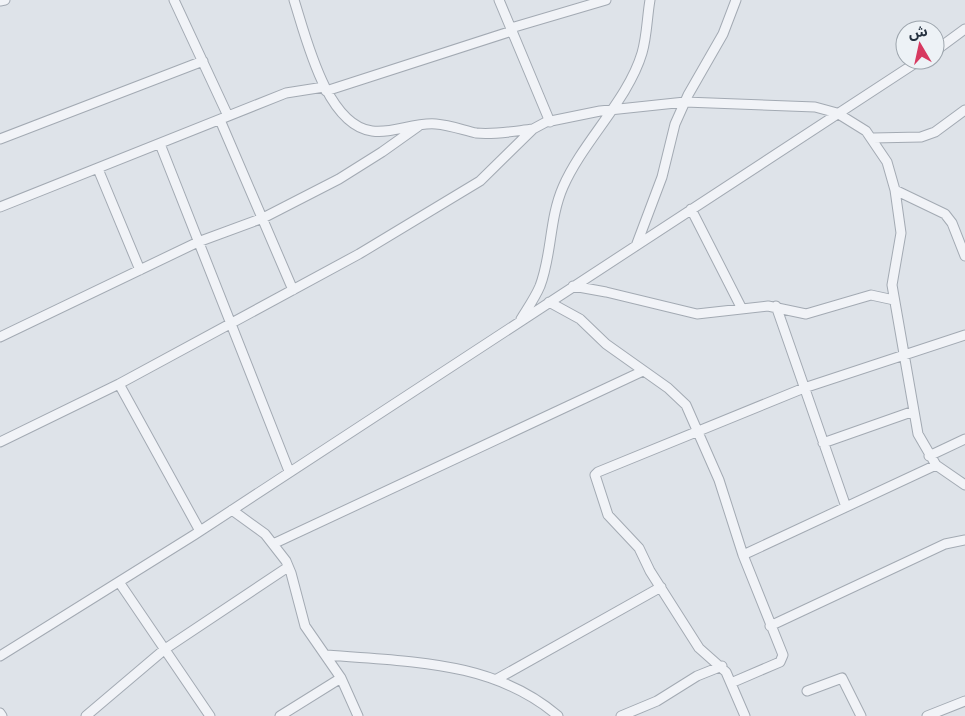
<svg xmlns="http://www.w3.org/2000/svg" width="965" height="716" font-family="'Source Sans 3','Noto Sans Arabic',sans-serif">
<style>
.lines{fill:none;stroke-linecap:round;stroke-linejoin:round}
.minor-casing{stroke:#a3aab3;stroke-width:11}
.minor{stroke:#f1f3f7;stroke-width:9}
</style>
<rect width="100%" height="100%" fill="#dee3e9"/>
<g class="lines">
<defs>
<path id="minor" d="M174,0L228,116
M294,0C306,37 326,125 372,131C393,134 414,122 436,124C449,125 463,130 476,133C495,135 515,131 533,129
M499,0L550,122
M0,1L5,0
M511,28L606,0
M935,51L965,29
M326,91L512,31
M220,120L293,290
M873,138L921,137L935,132L965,110
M0,139L203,61
M160,144L289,471
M98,169L140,270
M895,190L945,214L952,223L965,256
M0,207L286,93L324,87
M691,209L742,309
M636,246L662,177L675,124L688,95L723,34L736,0
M573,286L606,292L697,314L768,306L806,314L871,295L894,300
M549,302L580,319L606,344L668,388L686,405L719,480L743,555L783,655L780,662L731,683
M776,306L846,507
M521,319C527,309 535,298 540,286C552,255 549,219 563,187C583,141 628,100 642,53C647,36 647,17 650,0
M0,337L198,242L263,218L339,179L382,152L420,125
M119,384L200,531
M0,442L119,384L359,254L480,181L533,129L546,122L600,111L685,102L815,107L837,113L866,131L887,162L895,190L901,233L892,285L918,434L936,465L965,485
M823,443L914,411
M929,456L965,439
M232,510L265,534L286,561L291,573L305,626L341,678L358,716
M273,544L643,371
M743,555L936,465
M119,582L210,716
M770,626L945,544L965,540
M327,655C408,662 493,660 558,716
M0,656L194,535L920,60
M497,679L661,587
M807,691L842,678L861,716
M0,713L2,716
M86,716L165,649L288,567
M280,716L341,678
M621,716L657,701L697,676L722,666
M745,716L726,672L699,648L650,571L639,548L608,515L595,475L598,472L804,388L965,335
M927,716L965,701"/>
</defs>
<!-- minor casing -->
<use href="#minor" class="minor-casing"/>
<!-- minor -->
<use href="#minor" class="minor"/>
</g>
<!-- north arrow -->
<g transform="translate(920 45) rotate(351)"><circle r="24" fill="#edf2f6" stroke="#9da5ad"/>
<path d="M0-4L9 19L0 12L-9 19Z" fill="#d73960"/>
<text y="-8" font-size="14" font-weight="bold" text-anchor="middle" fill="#263240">ش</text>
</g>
</svg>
